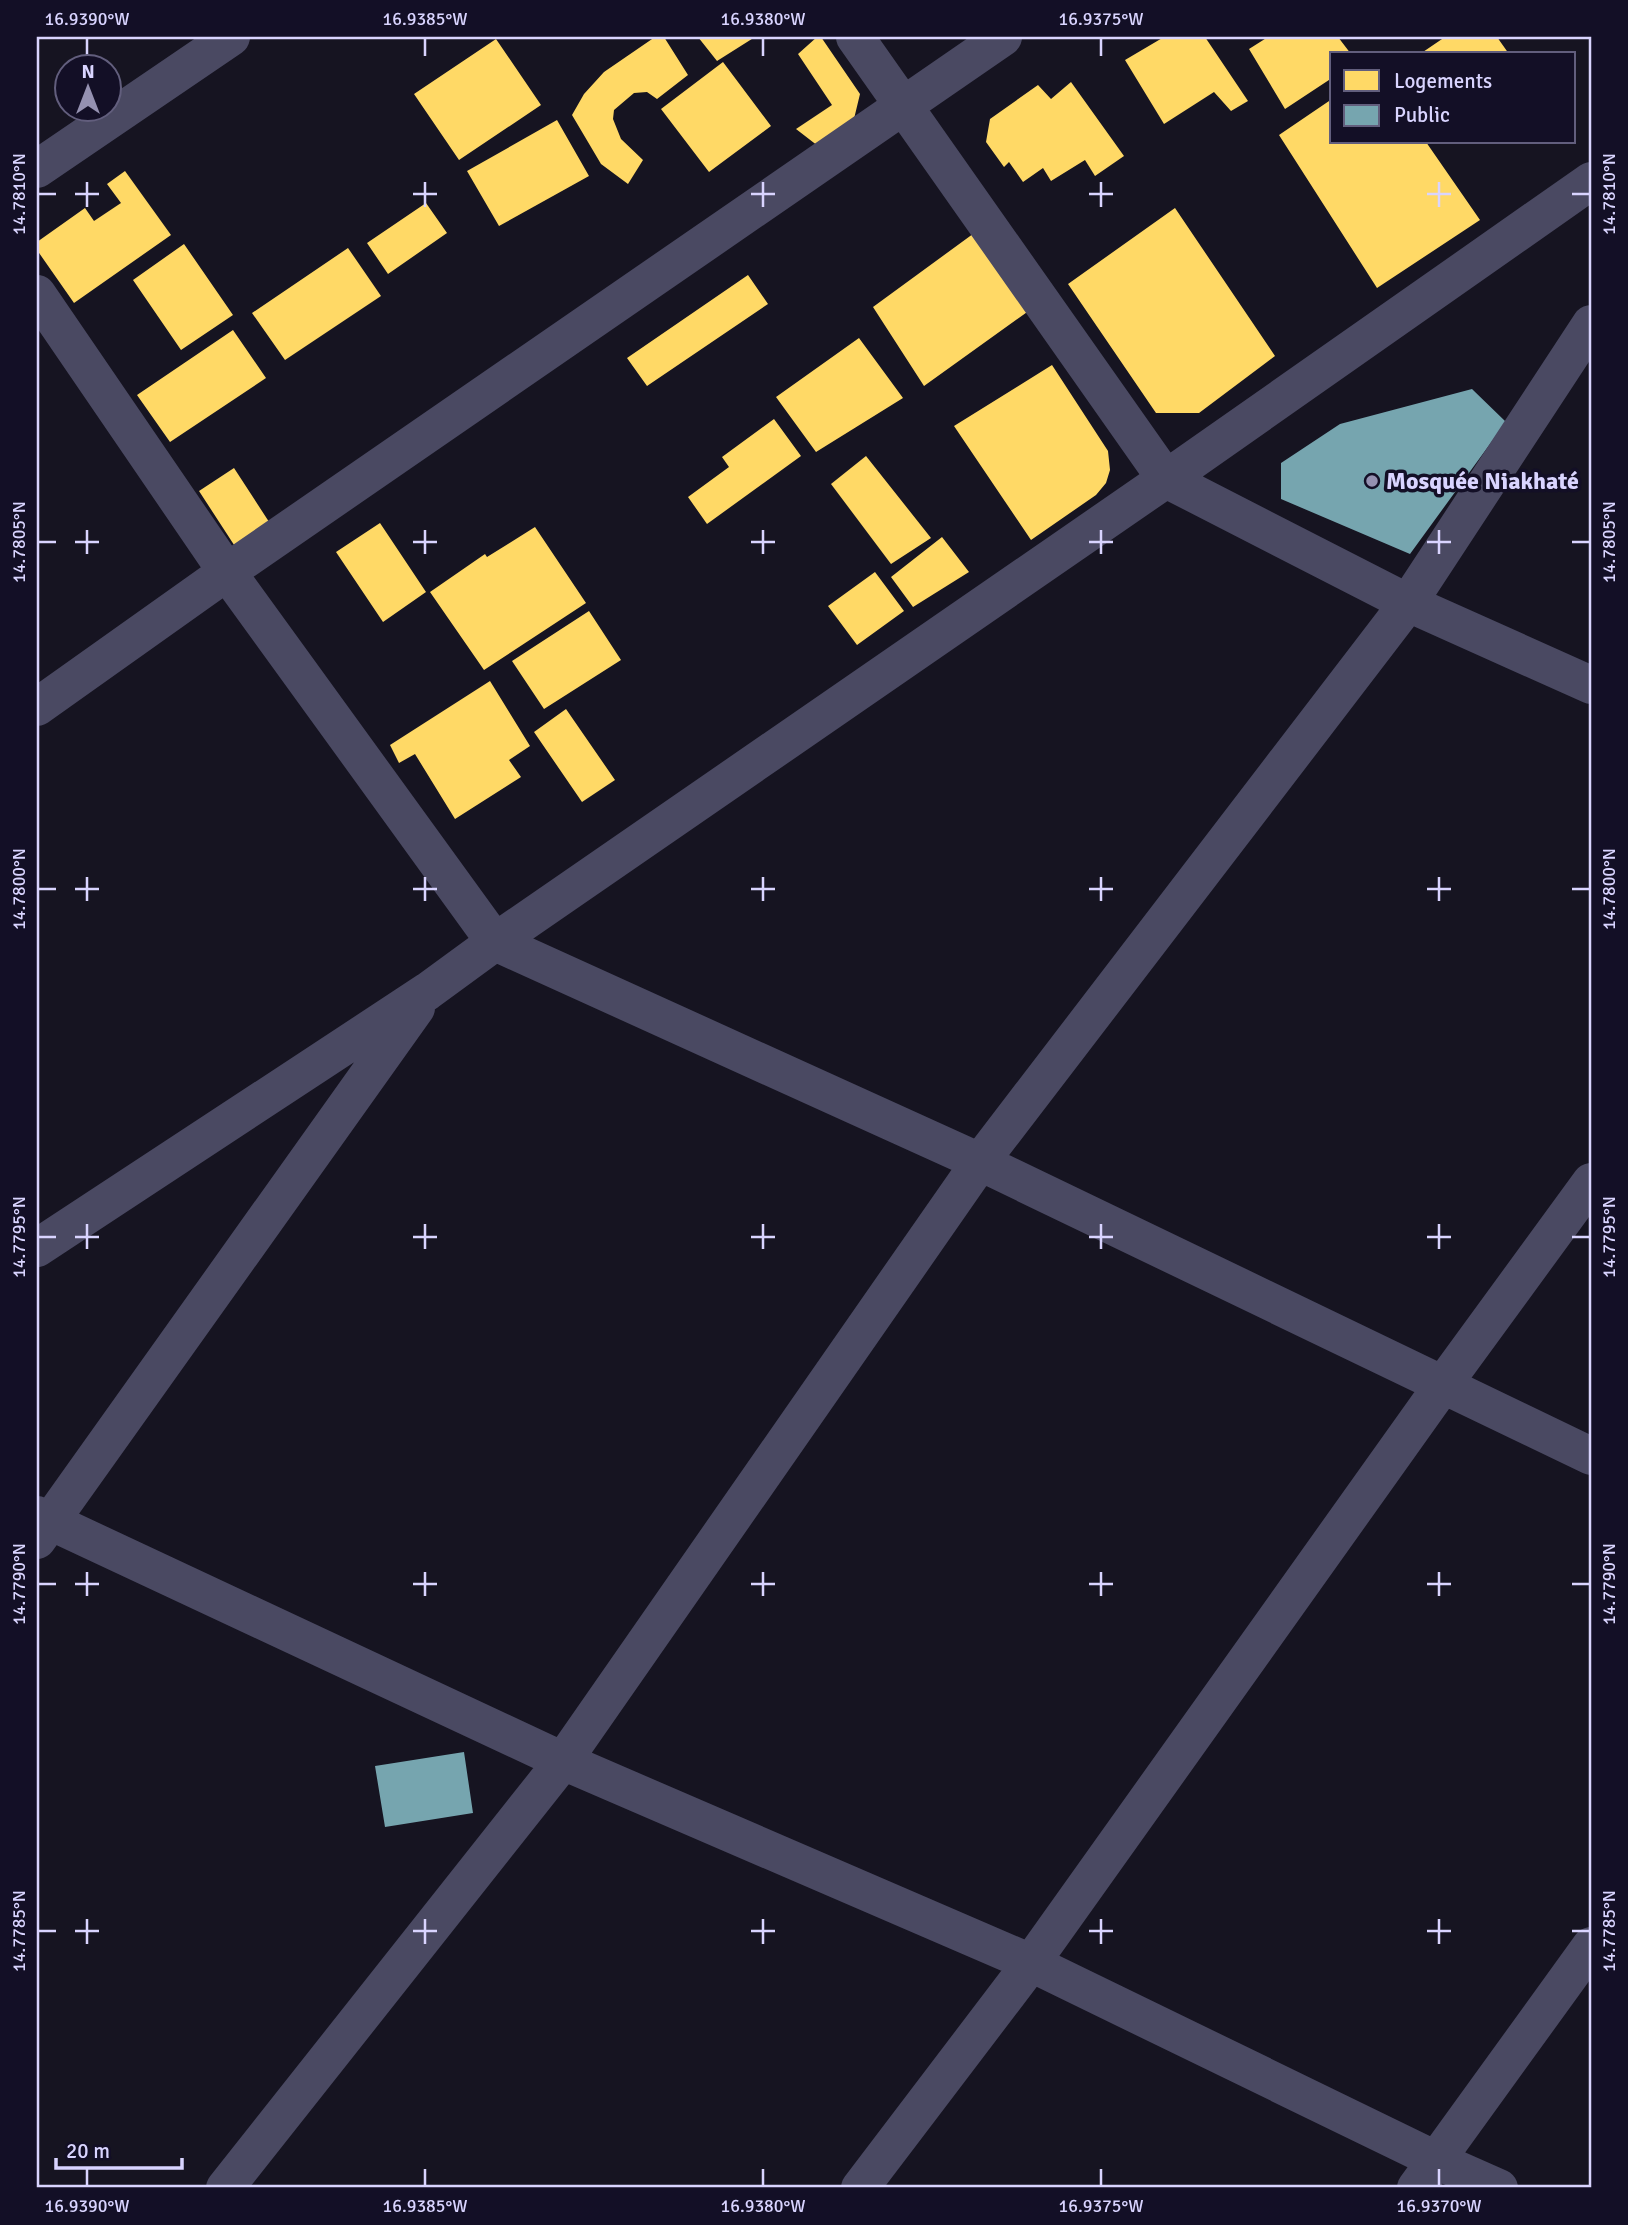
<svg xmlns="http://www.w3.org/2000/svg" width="1628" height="2225" font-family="Signika,sans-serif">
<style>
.homes{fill:#ffd966}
.public{fill:#76a5af}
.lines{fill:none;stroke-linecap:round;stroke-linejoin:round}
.minor{stroke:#4a4962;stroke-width:38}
.ticks{fill:none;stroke:#d9d4ff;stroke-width:2.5}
.poi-dot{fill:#9591b1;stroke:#130f26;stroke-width:2.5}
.labels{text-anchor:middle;stroke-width:7;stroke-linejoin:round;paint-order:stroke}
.poi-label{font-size:24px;font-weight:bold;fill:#d9d4ff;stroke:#130f26;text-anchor:start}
.neatline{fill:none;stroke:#d9d4ff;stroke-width:2.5}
.ticks-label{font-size:18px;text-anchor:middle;fill:#d9d4ff}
</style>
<rect width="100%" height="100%" fill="#161421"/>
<!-- homes -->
<path class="homes" d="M655,37H664L688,75L657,99L647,92L634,93L614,110L613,119L621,139L643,160L628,184L601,164L572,115L584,94L604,72Z
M698,37H755L717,61Z
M817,37H821L860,94L853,123L818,146L796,129L832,105L798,54Z
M1164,37H1205L1248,101L1231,111L1214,92L1164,124L1125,60Z
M1268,37H1296L1298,39L1301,37H1338L1351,54H1332V78L1285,109L1249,49Z
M1445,37H1497L1509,54H1420Z
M496,39L541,105L459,160L414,94Z
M723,62L771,126L709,172L661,109Z
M1071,82L1124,156L1095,176L1085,160L1051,181L1043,168L1023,182L1009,162L1004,167L986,142L990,119L1038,85L1051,99Z
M1332,99V142H1426L1480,220L1377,288L1279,135Z
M557,120L589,176L499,226L467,171Z
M125,171L171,235L74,303L37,250V242L85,208L94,221L121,203L107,184Z
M426,203L447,233L388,274L367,243Z
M1175,208L1275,356L1199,413H1156L1068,284Z
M977,231L1030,310L924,386L873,307Z
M184,244L233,315L181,350L133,280Z
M348,248L381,296L285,360L252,313Z
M748,275L768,304L647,386L627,358Z
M233,330L266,378L170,442L137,395Z
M859,338L903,398L816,452L776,397Z
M1052,365L1108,451L1110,470L1106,483L1096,495L1031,540L954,426Z
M774,419L801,456L707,524L688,497L729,467L722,457Z
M866,456L931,538L891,564L831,484Z
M234,468L273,528L238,551L199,491Z
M380,523L426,592L383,622L336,552Z
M535,527L586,603L484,670L430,592L485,554L487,557Z
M942,537L969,572L913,607L891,577Z
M875,572L904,611L857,645L828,606Z
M589,611L621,660L544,709L512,661Z
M490,681L530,746L509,760L521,777L455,819L415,754L399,763L390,745Z
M566,709L615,780L582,802L534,732Z"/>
<!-- public -->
<path class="public" d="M1472,389L1506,422L1410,554L1281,499V463L1340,424Z
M464,1752L473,1813L385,1827L375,1766Z"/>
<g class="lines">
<!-- minor -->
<path class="minor" d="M855,37L1166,479L1408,603L1591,685
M37,169L231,37
M37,294L227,572L495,942L980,1162L1591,1456
M37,707L227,572L1003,37
M37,1248L428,991L495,942L1166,479L1591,181
M37,1515L563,1761L1031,1963L1438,2161L1499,2188
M37,1540L416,1008
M225,2188L563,1761L980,1162L1408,603L1591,324
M860,2188L1031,1963L1442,1386L1591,1182
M1416,2188L1591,1946"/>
</g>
<!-- ticks -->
<path class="ticks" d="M87,38V56M425,38V56M763,38V56M1101,38V56M87,182V207M425,182V207M763,182V207M1101,182V207M1439,182V207M38,194H56M75,194H99M413,194H437M751,194H775M1089,194H1113M1427,194H1451M1572,194H1590M87,530V554M425,530V554M763,530V554M1101,530V554M1439,530V554M38,542H56M75,542H99M413,542H437M751,542H775M1089,542H1113M1427,542H1451M1572,542H1590M87,877V901M425,877V901M763,877V901M1101,877V901M1439,877V901M38,889H56M75,889H99M413,889H437M751,889H775M1089,889H1113M1427,889H1451M1572,889H1590M87,1224V1249M425,1224V1249M763,1224V1249M1101,1224V1249M1439,1224V1249M38,1237H56M75,1237H99M413,1237H437M751,1237H775M1089,1237H1113M1427,1237H1451M1572,1237H1590M87,1572V1596M425,1572V1596M763,1572V1596M1101,1572V1596M1439,1572V1596M38,1584H56M75,1584H99M413,1584H437M751,1584H775M1089,1584H1113M1427,1584H1451M1572,1584H1590M87,1919V1944M425,1919V1944M763,1919V1944M1101,1919V1944M1439,1919V1944M38,1931H56M75,1931H99M413,1931H437M751,1931H775M1089,1931H1113M1427,1931H1451M1572,1931H1590M87,2169V2186M425,2169V2186M763,2169V2186M1101,2169V2186M1439,2169V2186"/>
<!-- markers -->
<circle class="poi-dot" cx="1372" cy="481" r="7"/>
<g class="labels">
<!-- poi labels -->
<g class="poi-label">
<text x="1386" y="489">Mosquée Niakhaté</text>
</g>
</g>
<!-- border -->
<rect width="1628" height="2225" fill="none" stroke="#130f26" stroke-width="77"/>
<!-- legend -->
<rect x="1330" y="52" width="245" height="91" fill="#130f26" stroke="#625e7d" stroke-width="2"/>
<rect x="1344" y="70" width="35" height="21" fill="#ffd966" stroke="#625e7d" stroke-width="2"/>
<text x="1394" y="88" font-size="21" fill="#d9d4ff">Logements</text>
<rect x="1344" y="105" width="35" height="21" fill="#76a5af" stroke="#625e7d" stroke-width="2"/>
<text x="1394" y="122" font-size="21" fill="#d9d4ff">Public</text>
<!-- north arrow -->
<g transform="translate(88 88)"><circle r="33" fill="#130f26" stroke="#625e7d" stroke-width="2"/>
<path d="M0-5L12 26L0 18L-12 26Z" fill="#9591b1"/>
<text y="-10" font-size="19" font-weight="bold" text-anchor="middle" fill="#d9d4ff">N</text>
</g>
<!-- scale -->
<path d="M56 2158v10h126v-10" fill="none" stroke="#d9d4ff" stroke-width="3.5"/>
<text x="66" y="2158" font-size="21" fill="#d9d4ff" stroke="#130f26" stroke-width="5" paint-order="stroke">20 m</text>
<rect x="38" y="38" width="1552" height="2148" class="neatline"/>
<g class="ticks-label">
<text x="87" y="25">16.9390°W</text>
<text x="425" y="25">16.9385°W</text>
<text x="763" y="25">16.9380°W</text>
<text x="1101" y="25">16.9375°W</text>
<text transform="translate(19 194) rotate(-90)" y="6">14.7810°N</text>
<text transform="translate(1609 194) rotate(-90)" y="6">14.7810°N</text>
<text transform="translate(19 542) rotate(-90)" y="6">14.7805°N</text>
<text transform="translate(1609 542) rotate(-90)" y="6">14.7805°N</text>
<text transform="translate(19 889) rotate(-90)" y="6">14.7800°N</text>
<text transform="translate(1609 889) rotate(-90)" y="6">14.7800°N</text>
<text transform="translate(19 1237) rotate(-90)" y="6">14.7795°N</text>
<text transform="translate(1609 1237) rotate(-90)" y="6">14.7795°N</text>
<text transform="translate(19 1584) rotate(-90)" y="6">14.7790°N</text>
<text transform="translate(1609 1584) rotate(-90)" y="6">14.7790°N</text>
<text transform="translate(19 1931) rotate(-90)" y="6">14.7785°N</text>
<text transform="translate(1609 1931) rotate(-90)" y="6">14.7785°N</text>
<text x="87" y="2212">16.9390°W</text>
<text x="425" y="2212">16.9385°W</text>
<text x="763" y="2212">16.9380°W</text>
<text x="1101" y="2212">16.9375°W</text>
<text x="1439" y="2212">16.9370°W</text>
</g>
</svg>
